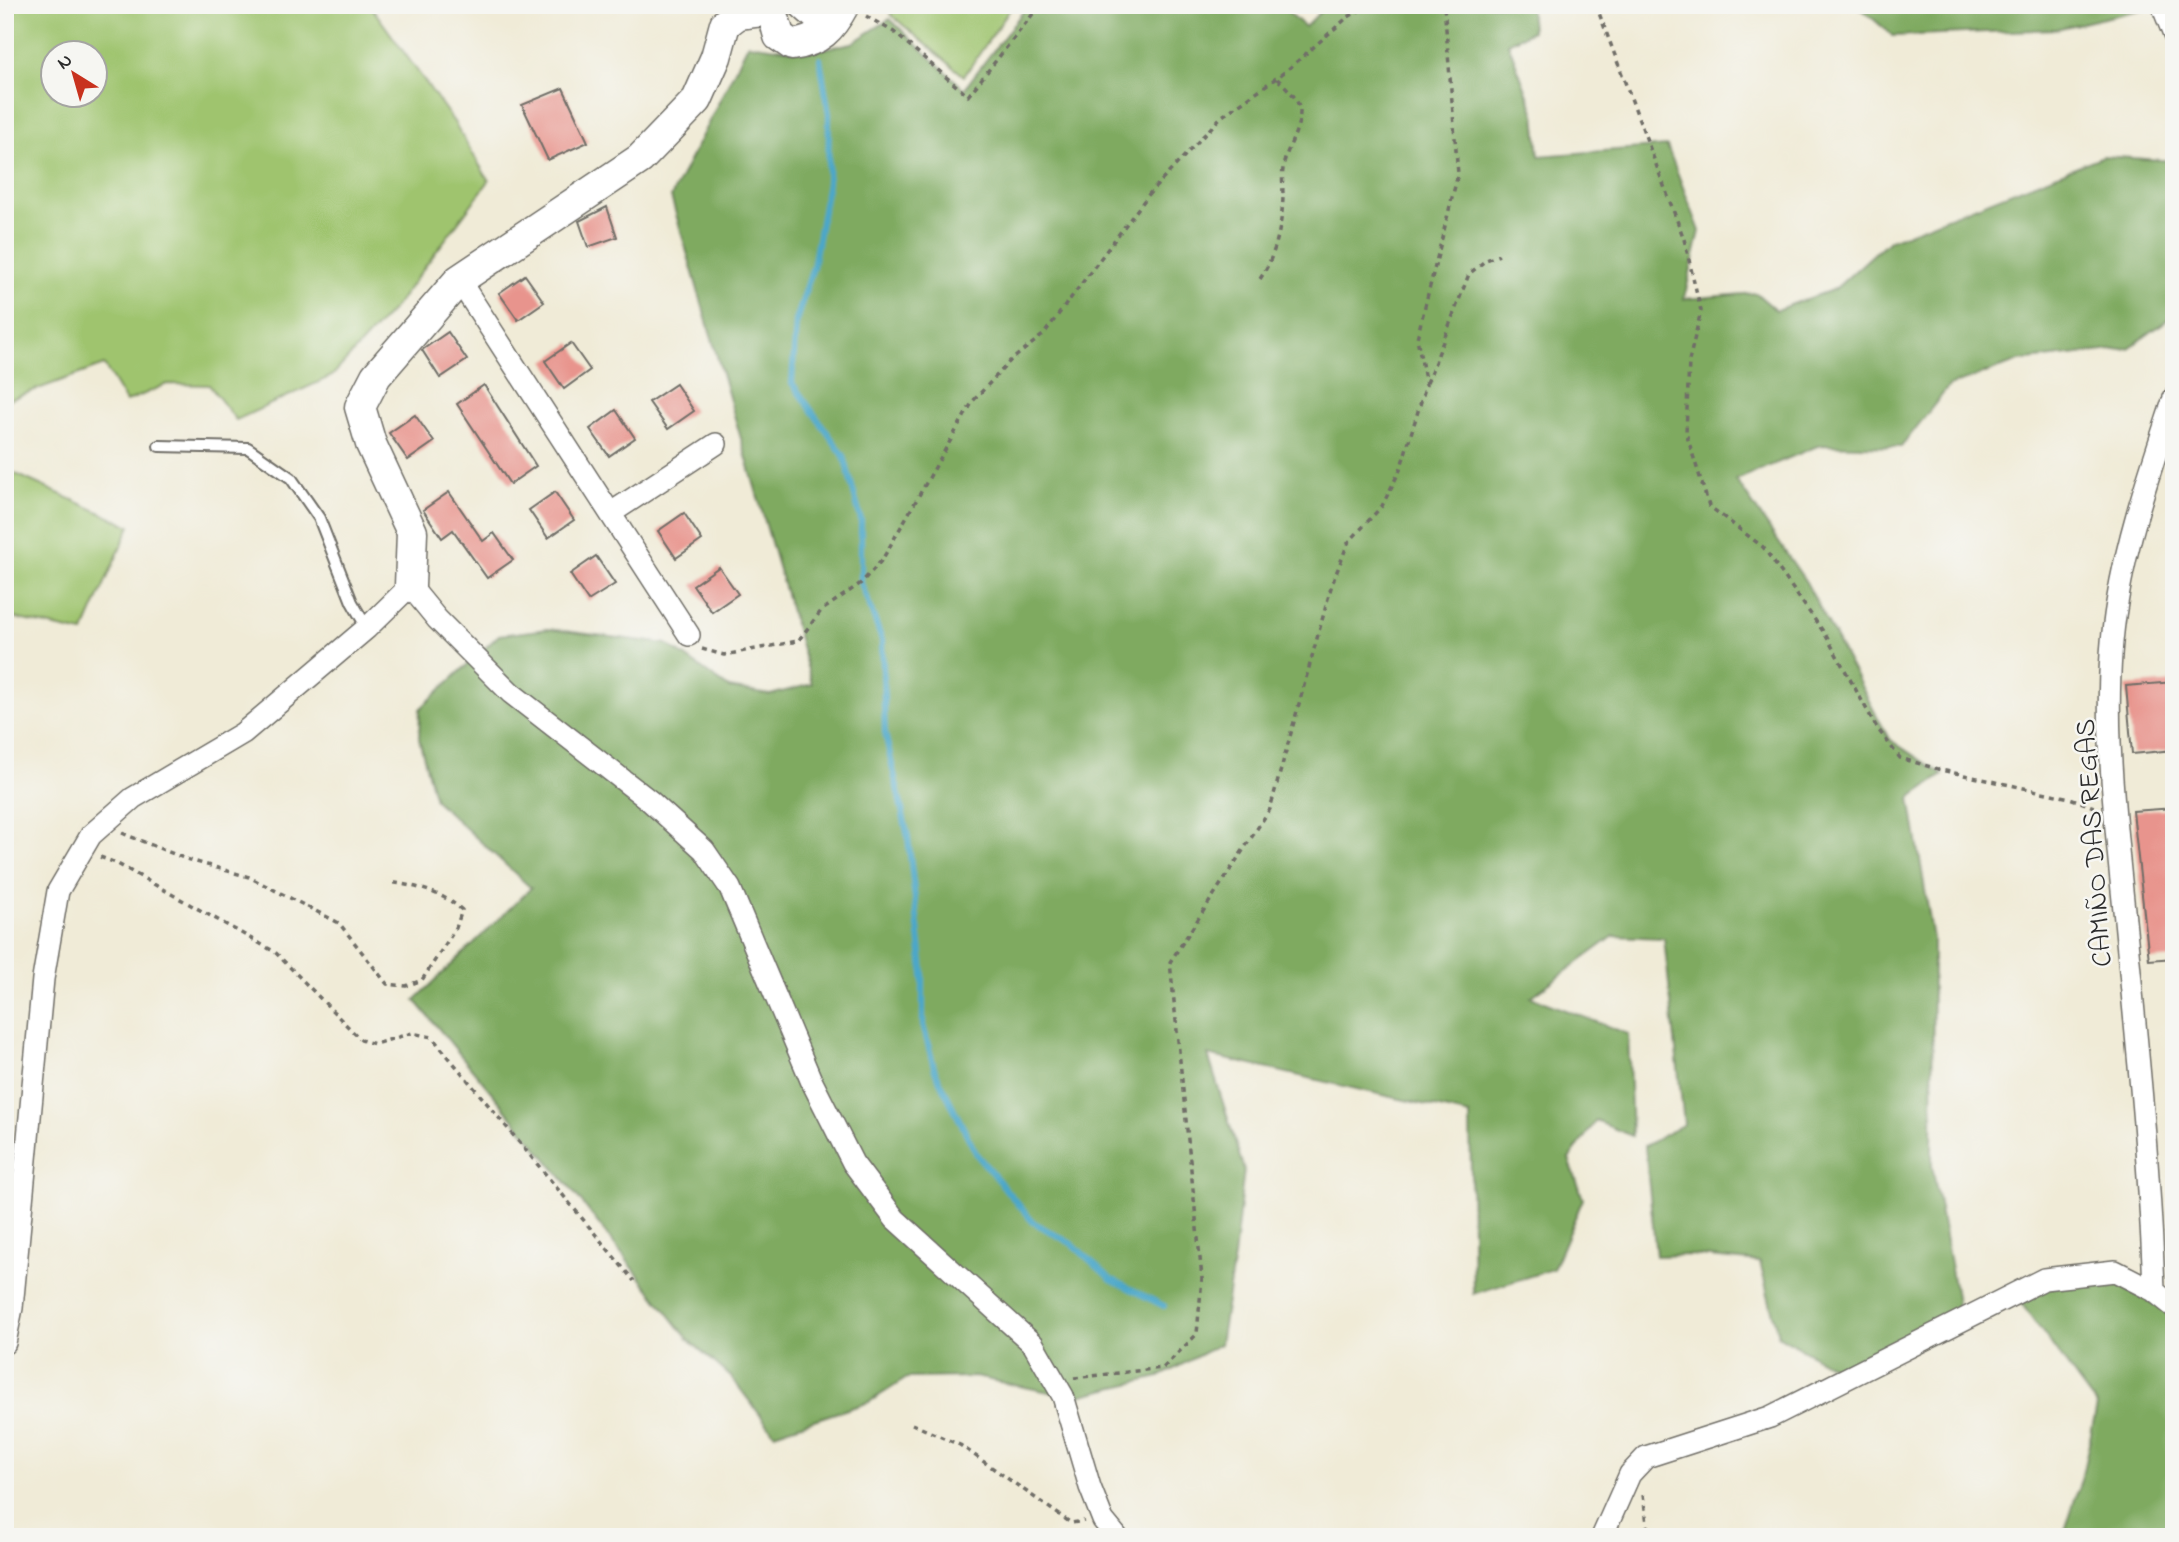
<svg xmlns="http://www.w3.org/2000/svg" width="2179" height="1542" font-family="'Indie Flower',sans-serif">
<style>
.green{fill:#9fc46e;stroke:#65784c;stroke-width:2;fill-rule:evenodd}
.forest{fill:#7faa61;stroke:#556a46;stroke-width:2}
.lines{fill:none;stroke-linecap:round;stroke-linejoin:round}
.stream{stroke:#4ba7c9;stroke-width:6}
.building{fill:#e8948d}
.lane-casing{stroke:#706e67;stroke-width:14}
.street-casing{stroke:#706e67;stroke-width:24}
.secondary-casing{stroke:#706e67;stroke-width:33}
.path{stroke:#706e67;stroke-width:3.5;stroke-dasharray:5 5;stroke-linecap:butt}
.lane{stroke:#fff;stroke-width:10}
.street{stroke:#fff;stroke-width:21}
.secondary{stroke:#fff;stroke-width:30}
.labels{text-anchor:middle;stroke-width:5;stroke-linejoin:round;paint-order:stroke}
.street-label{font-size:28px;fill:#2b2b2b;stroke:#f6f6f2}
</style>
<rect width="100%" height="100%" fill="#f6f6f2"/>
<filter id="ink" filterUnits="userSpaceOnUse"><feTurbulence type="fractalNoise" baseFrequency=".0143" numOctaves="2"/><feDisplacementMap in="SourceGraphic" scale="14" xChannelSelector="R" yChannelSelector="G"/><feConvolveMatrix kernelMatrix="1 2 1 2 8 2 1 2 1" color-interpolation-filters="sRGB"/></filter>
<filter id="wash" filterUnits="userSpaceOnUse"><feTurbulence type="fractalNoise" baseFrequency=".00686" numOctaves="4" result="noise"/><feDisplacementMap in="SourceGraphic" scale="28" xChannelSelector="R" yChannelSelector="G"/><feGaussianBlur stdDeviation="1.57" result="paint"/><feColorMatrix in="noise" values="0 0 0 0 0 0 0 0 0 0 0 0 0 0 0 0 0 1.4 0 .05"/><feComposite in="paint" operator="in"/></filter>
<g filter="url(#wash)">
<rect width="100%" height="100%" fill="#f0ebd7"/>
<!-- green -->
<path class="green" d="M5,5H259L275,13L281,5H370L454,122L489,181L394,308L332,376L236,420L209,385L167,384L126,402L104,365L5,401ZM52,52H94V94H52Z
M895,5H1013L964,76L890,14Z
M5,469L130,526L83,633L5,616Z"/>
<!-- forest -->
<path class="forest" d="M1028,5H1281L1305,27L1327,5H1530L1532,31L1508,43L1535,114L1539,156L1667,146L1700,231L1684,299L1756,293L1776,310L1835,289L1888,241L2103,156L2174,161V315L2129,348L2019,361L1949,386L1901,447L1820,445L1736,480L1806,582L1889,739L1943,775L1910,798L1933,939L1932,1165L1957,1302L1951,1335L1844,1374L1778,1335L1760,1262L1690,1255L1656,1256L1645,1146L1684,1124L1664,938L1614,936L1531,997L1628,1034L1632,1136L1596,1121L1569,1159L1583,1199L1553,1269L1473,1294L1470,1115L1208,1055L1244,1170L1234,1257L1220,1344L1159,1377L1074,1397L975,1377L907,1378L869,1402L774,1433L731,1377L689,1340L569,1186L415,1000L531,888L435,800L419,739L420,709L499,635L548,629L667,644L729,688L770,695L812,684L671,197L748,44L807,52L852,43L890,19L964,89Z
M1857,5H2157V6L2056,29L1893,36Z
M2111,1274L2174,1318V1537H2063L2081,1480L2097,1406L2021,1303L2045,1287Z"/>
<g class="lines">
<!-- stream -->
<path class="stream" d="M820,59L829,114L828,182L813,267L796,321L792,383L844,456L861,520V583L882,640L885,733L908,837L923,971V1025L935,1071L977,1155L1033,1222L1072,1244L1111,1279L1164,1306"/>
</g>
<g id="blocks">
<!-- building -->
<path class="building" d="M563,88L588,142L548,160L522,105Z
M607,207L617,237L588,247L579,221Z
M525,275L544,302L518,320L499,293Z
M448,332L467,360L440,378L422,350Z
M571,343L590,370L564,389L545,361Z
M676,384L694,411L668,429L649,402Z
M484,385L536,466L510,484L457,404Z
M616,410L635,438L609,456L590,429Z
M415,415L434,442L408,460L389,433Z
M449,492L483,541L494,533L513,560L487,578L453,530L442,538L423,510Z
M555,492L574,520L548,538L529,510Z
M684,513L702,540L676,558L658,531Z
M596,556L615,584L588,601L570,574Z
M719,567L738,594L712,612L693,585Z
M2174,682V750L2132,754L2126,686Z
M2174,808V958L2149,960L2133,811Z"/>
</g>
</g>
<g filter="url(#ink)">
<use href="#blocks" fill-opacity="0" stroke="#706e67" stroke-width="2"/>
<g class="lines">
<defs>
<path id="lane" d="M159,446L248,448L291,478L319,518L352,602L367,628"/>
<path id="street" d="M798,5L827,31
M2162,5L2174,35
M459,280L689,635
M611,513L716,444
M2154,1291C2150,1167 2137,1044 2125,920C2115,819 2100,703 2117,603C2128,533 2152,465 2174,398
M5,1343L12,1308L43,979L58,891L91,835L133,798L243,733L367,628L410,586L437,619L511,693L650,801L704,850L730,888L811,1080L853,1163L895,1219L1033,1344L1063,1396L1090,1487L1103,1520L1117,1537
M1602,1537L1630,1474L1646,1457L1770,1417L2044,1279L2115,1271L2154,1291L2174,1307"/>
<path id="secondary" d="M410,586L412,532L371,444L360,407L376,376L459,280L640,159L697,100L716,57L725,24L738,14L772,10L779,36L792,45C820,41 831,29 844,5"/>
</defs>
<!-- lane casing -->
<use href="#lane" class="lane-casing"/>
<!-- street casing -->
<use href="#street" class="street-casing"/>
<!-- secondary casing -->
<use href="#secondary" class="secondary-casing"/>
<!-- path -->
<path class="path" d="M1596,5L1684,239L1701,311L1689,361L1686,433L1709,506L1763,547L1825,634L1877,728L1900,758L1941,770L2070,798L2094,807
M866,16L894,32L968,96L1040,5
M1260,279C1276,255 1282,225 1283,197C1283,184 1281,172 1285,159C1290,143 1299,130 1300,113C1300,99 1286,87 1276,78
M1427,383L1469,274L1486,260L1499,255
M702,649L724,655L798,641L821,611L861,583L882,560L973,401L1010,361L1043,335L1149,194L1221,117L1286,71L1348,17L1369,5
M122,833L186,859L249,877L339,923L387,984L406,986L422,980L456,928L462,910C442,892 416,886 389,882
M100,857L116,863L275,952L361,1040L375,1044L412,1033L432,1037L634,1281
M1074,1378L1163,1368L1197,1334L1202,1278L1170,962L1270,809L1332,584L1348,543L1382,506L1400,470L1426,385L1417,338L1458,174L1444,5
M912,1424L960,1445L1071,1523L1084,1521
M1643,1495L1649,1537"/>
<!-- lane -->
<use href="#lane" class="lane"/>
<!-- street -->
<use href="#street" class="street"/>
<!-- secondary -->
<use href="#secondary" class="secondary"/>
</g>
</g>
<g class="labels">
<!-- street labels -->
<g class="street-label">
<text transform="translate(2092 843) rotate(-94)" y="10">CAMIÑO DAS REGAS</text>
</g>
</g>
<!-- margin -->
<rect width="2179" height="1542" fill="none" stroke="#f6f6f2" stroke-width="28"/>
<!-- north arrow -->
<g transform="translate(74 74) rotate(323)"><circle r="33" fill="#f6f6f2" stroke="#a5a5a2" stroke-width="2"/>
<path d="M0-5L12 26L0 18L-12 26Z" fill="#c8321e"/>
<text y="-10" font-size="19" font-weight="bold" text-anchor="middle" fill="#2b2b2b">N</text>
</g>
</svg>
